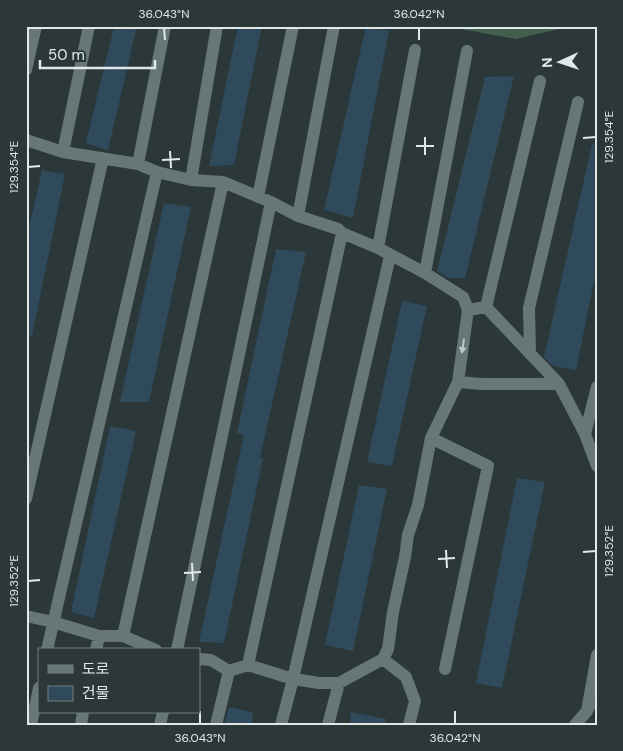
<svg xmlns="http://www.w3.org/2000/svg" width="623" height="751" font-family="'DM Sans','Noto Sans KR',sans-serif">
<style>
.green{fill:#425f4e}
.building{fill:#2e4a5b}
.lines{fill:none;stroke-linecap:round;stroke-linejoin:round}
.minor{stroke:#677775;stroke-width:12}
.oneway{fill:#bcc6c7}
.ticks{fill:none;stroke:#e1e8ea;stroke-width:2}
.neatline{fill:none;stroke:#e1e8ea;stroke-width:2}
.ticks-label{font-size:12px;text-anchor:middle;fill:#e1e8ea}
</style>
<rect width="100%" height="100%" fill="#2c3739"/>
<!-- green -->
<path class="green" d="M444,26H572L516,39Z"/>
<!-- building -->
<path class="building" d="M114,26H137L108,150L86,143Z
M238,26H262L234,165L209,166Z
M366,26H371L389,31L353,218L324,210Z
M514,76L465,278H448L437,271L485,77Z
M592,144L597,145V267L576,370L553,366L544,357Z
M42,170L65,174L32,336L26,335V242Z
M164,203L191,207L149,402H120Z
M276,249L306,252L260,458H263L224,643L199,642L244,435L237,433Z
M402,301L427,306L392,466L367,462Z
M110,426L136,431L94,618L71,612Z
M517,478L545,482L502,688L476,683Z
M359,485L387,489L353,651L325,645Z
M229,707L253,712L251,725H224Z
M351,712L386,719V725H349Z"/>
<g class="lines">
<!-- minor -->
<path class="minor" d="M26,70L36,26
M26,140L63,152L138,164L157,172L191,180L223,182L271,202L298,216L338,229L342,233L378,248L425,273L463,297L468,310L486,307L559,384L585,434L597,466
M63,152L89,26
M138,164L165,26
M191,180L217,26
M258,197L293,26
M298,216L334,26
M378,248L415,50
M425,273L467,51
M486,307L540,81
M530,354L529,308L578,102
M458,382L468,310
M585,434L597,387
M431,438L488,466L445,669
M26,499L103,158
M26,616L53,622L99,636H123L156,650
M123,636L223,182
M47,650L157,172
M96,650L99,636
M177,650L271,202
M199,659L211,660L229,671L248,665L293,679L319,683H339L383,659
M248,665L342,233
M587,711L597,655
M31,725L39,688
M81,725L83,712
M160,725L163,712
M216,725L229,671
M281,725L293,679L390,256
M328,725L339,683
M409,725L415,701L406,677L383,659L388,649L393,612L405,557L408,535L418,505L431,438L458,382L482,384H559
M575,725L587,711L590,705"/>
</g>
<!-- one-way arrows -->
<defs><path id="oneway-solid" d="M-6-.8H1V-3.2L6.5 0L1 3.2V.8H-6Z" transform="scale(1.25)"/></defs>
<use class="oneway" href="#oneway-solid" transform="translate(463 346) rotate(98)"/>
<!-- ticks -->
<path class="ticks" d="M164,28L165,40M419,28V40M425,137V155M583,138L596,137M416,146H434M170,151L171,168M162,160L180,159M28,167L40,166M446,550L447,568M583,552L596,551M438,559L455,558M192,563L193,581M184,573L201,572M28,581L40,580M200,711V724M455,711V724"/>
<!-- border -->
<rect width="623" height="751" fill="none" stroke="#2c3739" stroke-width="55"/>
<!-- legend -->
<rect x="38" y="648" width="162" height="65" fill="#2c3739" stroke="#747e80"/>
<rect x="48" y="665" width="25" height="8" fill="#677775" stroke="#747e80"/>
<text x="82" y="674" font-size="15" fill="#e1e8ea">도로</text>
<rect x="48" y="686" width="25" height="15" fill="#2e4a5b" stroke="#747e80"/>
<text x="82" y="698" font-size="15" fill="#e1e8ea">건물</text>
<!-- north arrow -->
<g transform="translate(560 62) rotate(267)" stroke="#2c3739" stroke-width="4" paint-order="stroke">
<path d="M0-4L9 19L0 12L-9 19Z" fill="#e1e8ea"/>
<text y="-8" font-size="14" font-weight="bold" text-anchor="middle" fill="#e1e8ea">N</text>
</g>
<!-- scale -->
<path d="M40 60v8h115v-8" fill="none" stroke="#e1e8ea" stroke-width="2.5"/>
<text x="48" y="60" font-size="15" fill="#e1e8ea" stroke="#2c3739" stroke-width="4" paint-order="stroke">50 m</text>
<rect x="28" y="28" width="568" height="696" class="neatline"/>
<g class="ticks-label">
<text x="164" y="18">36.043°N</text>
<text x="419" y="18">36.042°N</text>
<text transform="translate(609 137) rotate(-90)" y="4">129.354°E</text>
<text transform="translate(14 167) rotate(-90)" y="4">129.354°E</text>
<text transform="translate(609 551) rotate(-90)" y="4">129.352°E</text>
<text transform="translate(14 581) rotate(-90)" y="4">129.352°E</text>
<text x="200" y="742">36.043°N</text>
<text x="455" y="742">36.042°N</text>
</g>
</svg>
